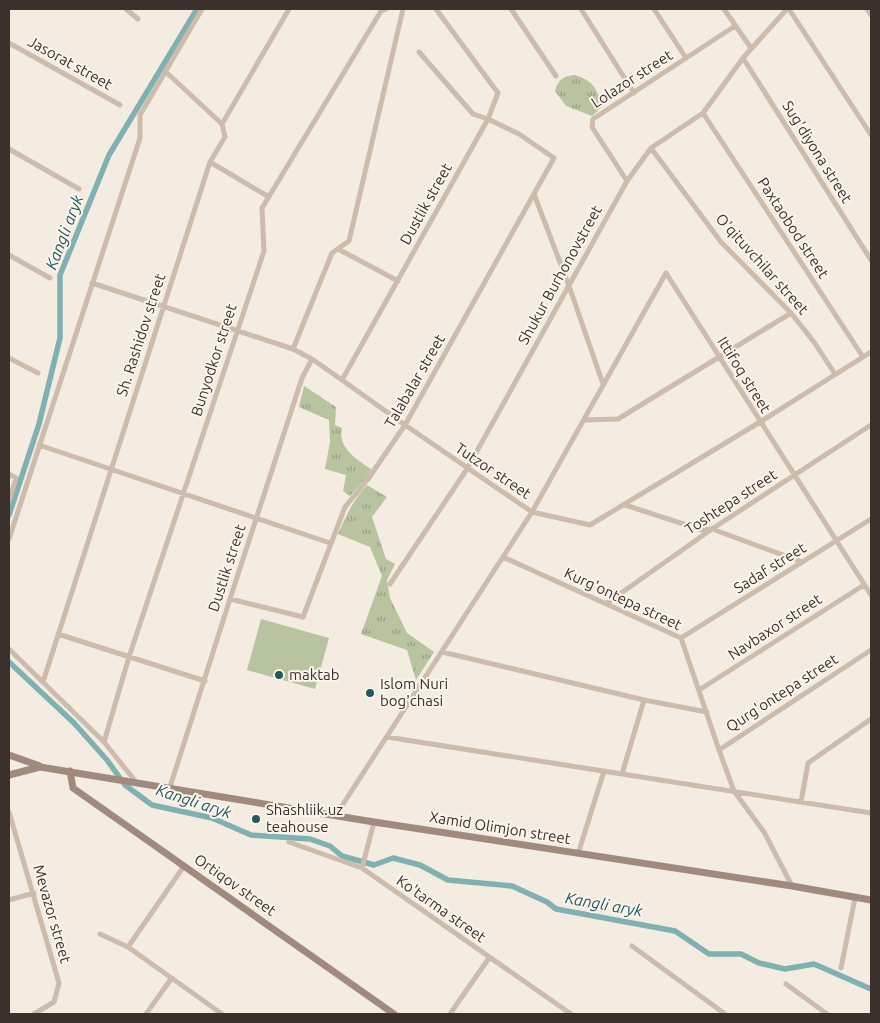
<svg xmlns="http://www.w3.org/2000/svg" width="880" height="1023" font-family="Ubuntu,sans-serif">
<style>
.grass{fill:url(#grass-tufts)}
.garden{fill:#b8c4a0}
.lines{fill:none;stroke-linecap:round;stroke-linejoin:round}
.canal{stroke:#7fb0b2;stroke-width:5.5}
.street{stroke:#cdbbac;stroke-width:5}
.secondary{stroke:#a18a7d;stroke-width:7}
.poi-dot{fill:#1f5a5e;stroke:#fbf5ee;stroke-width:2}
.labels{text-anchor:middle;stroke-width:4;stroke-linejoin:round;paint-order:stroke}
.street-label{font-size:15px;fill:#3b302b;stroke:#fbf5ee}
.poi-label{font-size:15px;fill:#3b302b;stroke:#fbf5ee;text-anchor:start}
.water-label{font-size:16px;font-style:italic;fill:#1f5a5e;stroke:#fbf5ee}
</style>
<defs>
<pattern id="grass-tufts" width="24" height="20" patternUnits="userSpaceOnUse" patternTransform="scale(1.25)"><rect width="24" height="20" fill="#b8c4a0"/><path d="M3 7l-1-3M5 7V3M7 7l1-3M15 17l-1-3M17 17v-4M19 17l1-3" fill="none" stroke="#97a083"/></pattern>
</defs>
<rect width="100%" height="100%" fill="#f4ebe1"/>
<!-- grass -->
<path class="grass" d="M575,75C595,82 594,87 604,105L592,116L566,106L555,91C558,80 563,76 575,75Z
M304,386L336,407L335,425L342,428C337,448 358,460 371,469L367,477L350,496L343,491L346,475L325,469L330,442L329,420L299,407Z
M367,485L387,497L372,517L386,559L395,564L387,580L390,598L407,633L434,652L416,680L407,650L361,634L382,576L370,547L338,534C346,516 353,500 367,485Z"/>
<!-- garden -->
<path class="garden" d="M261,619L329,638L315,689L247,670Z"/>
<g class="lines">
<!-- canal -->
<path class="canal" d="M9,515L39,424L60,338V275L109,155L197,9
M9,662L74,723L107,760L125,785L152,805L212,818L251,835L310,839L330,846L342,856L374,865L393,858L420,865L448,880L512,886L547,902L556,909L675,931L709,954H741L759,963L785,969L814,964L871,989"/>
<!-- street -->
<path class="street" d="M126,9L138,19
M511,9L556,76
M581,9L634,93
M654,9L686,58
M724,9L751,48
M789,9L871,135
M867,9L871,15
M9,43L120,105
M743,58L871,260
M166,72L222,124
M703,113L863,357
M651,148L721,242L791,313L814,342L835,374
M9,149L79,189
M210,162L269,197
M627,181L592,127L593,119L735,26
M534,194L569,286L603,384
M338,249L398,281
M9,255L50,278
M92,283L293,349L312,359L342,380L405,425L532,512L590,525L760,422L871,352
M293,349L332,253L349,241L403,9
M9,358L38,373
M342,380L488,119L498,93L436,9
M584,420L618,419L791,313
M39,445L330,543
M9,474L16,478L9,501
M625,505L702,530L712,529L802,562
M9,539L140,138V115L202,9
M503,557L681,638L719,750
M390,584L467,469L627,181L651,148L703,113L743,58L787,9
M230,599L303,617L345,507L368,479L405,425L554,158L519,134L488,119L473,114L419,52
M607,603L712,529L871,425
M58,634L205,681
M681,638L871,519
M9,649L104,742L136,782
M442,652L644,700L622,774L871,813
M43,682L210,162L225,137L222,124L289,9
M699,690L864,585
M644,700L707,712
M387,737L622,774
M104,742L129,657L264,251L262,208L381,11L386,9
M170,787L230,599L302,378L312,359
M801,802L808,763L871,719
M9,812L59,983L54,1002L34,1014
M336,815L532,512L666,273L871,595
M289,842L362,868L571,1014
M578,854L604,771
M362,868L374,822
M792,886L764,832L734,791L719,750L871,650
M9,900L34,893
M100,934L128,947L222,1014
M632,946L725,1014
M128,947L184,866
M841,968L855,898
M786,984L827,1014
M146,1014L171,979
M450,1014L489,958"/>
<!-- secondary -->
<path class="secondary" d="M9,755L40,766
M70,771L73,788L394,1014
M9,775L40,767L374,822L792,886L871,900"/>
</g>
<!-- markers -->
<g class="poi-dot">
<circle cx="279" cy="675" r="5"/>
<circle cx="370" cy="693" r="5"/>
<circle cx="256" cy="819" r="5"/>
</g>
<g class="labels">
<!-- street labels -->
<g class="street-label">
<text transform="translate(70 63) rotate(29)" y="5">Jasorat street</text>
<text transform="translate(632 79) rotate(-33)" y="5">Lolazor street</text>
<text transform="translate(817 152) rotate(58)" y="5">Sug'diyona street</text>
<text transform="translate(426 204) rotate(-61)" y="5">Dustlik street</text>
<text transform="translate(793 228) rotate(57)" y="5">Paxtaobod street</text>
<text transform="translate(762 264) rotate(48)" y="5">O'qituvchilar street</text>
<text transform="translate(560 275) rotate(-61)" y="5">Shukur Burhonovstreet</text>
<text transform="translate(141 335) rotate(-72)" y="5">Sh. Rashidov street</text>
<text transform="translate(214 360) rotate(-72)" y="5">Bunyodkor street</text>
<text transform="translate(744 375) rotate(58)" y="5">Ittifoq street</text>
<text transform="translate(415 381) rotate(-60)" y="5">Talabalar street</text>
<text transform="translate(493 471) rotate(34)" y="5">Tutzor street</text>
<text transform="translate(731 502) rotate(-33)" y="5">Toshtepa street</text>
<text transform="translate(227 568) rotate(-72)" y="5">Dustlik street</text>
<text transform="translate(770 568) rotate(-32)" y="5">Sadaf street</text>
<text transform="translate(623 599) rotate(25)" y="5">Kurg'ontepa street</text>
<text transform="translate(775 627) rotate(-33)" y="5">Navbaxor street</text>
<text transform="translate(782 693) rotate(-33)" y="5">Qurg'ontepa street</text>
<text transform="translate(500 828) rotate(9)" y="5">Xamid Olimjon street</text>
<text transform="translate(235 885) rotate(35)" y="5">Ortiqov street</text>
<text transform="translate(441 909) rotate(35)" y="5">Ko'tarma street</text>
<text transform="translate(52 914) rotate(74)" y="5">Mevazor street</text>
</g>
<!-- poi labels -->
<g class="poi-label">
<text x="289" y="680">maktab</text>
<text x="380" y="689">Islom Nuri<tspan x="380" dy="17">bog'chasi</tspan></text>
<text x="266" y="815">Shashliik.uz<tspan x="266" dy="17">teahouse</tspan></text>
</g>
<!-- water labels -->
<g class="water-label">
<text transform="translate(64 232) rotate(-69)" y="6">Kangli aryk</text>
<text transform="translate(194 801) rotate(18)" y="6">Kangli aryk</text>
<text transform="translate(604 904) rotate(10)" y="6">Kangli aryk</text>
</g>
</g>
<!-- border -->
<rect width="880" height="1023" fill="none" stroke="#3b302b" stroke-width="20"/>
</svg>
